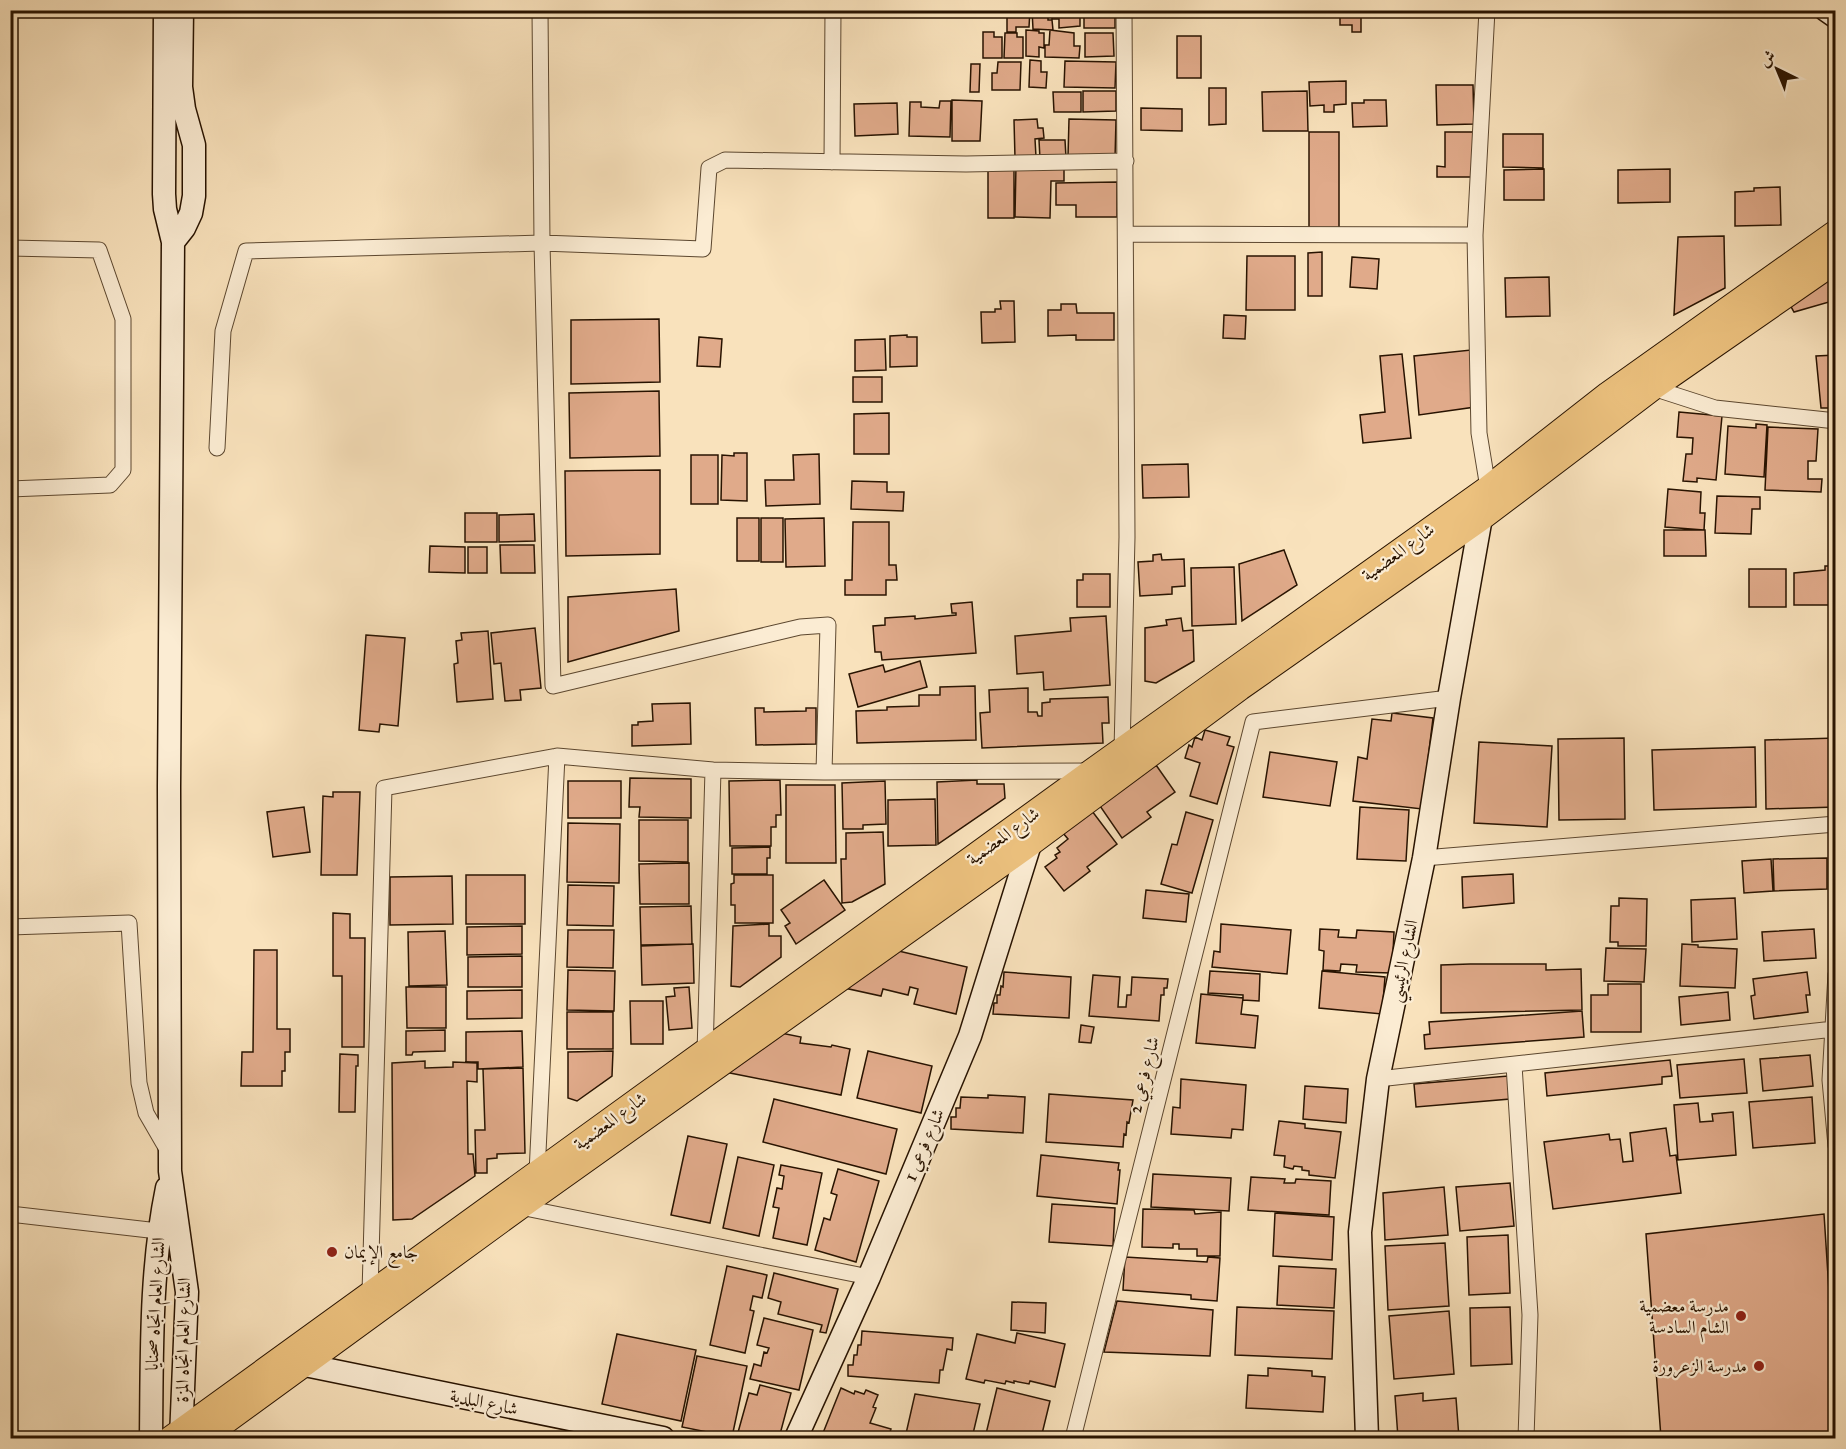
<svg xmlns="http://www.w3.org/2000/svg" width="1846" height="1449" font-family="'IM FELL Great Primer',Amiri,serif">
<style>
.building{fill:#e0aa8a;stroke:#281300;stroke-width:1.5}
.lines{fill:none;stroke-linecap:round;stroke-linejoin:round}
.street-casing{stroke:#5c472f;stroke-width:17}
.secondary-casing{stroke:#281300;stroke-width:25}
.primary-casing{stroke:#281300;stroke-width:26}
.street{stroke:#fbecd3;stroke-width:15}
.secondary{stroke:#fbecd3;stroke-width:22}
.primary{stroke:#ecc17e;stroke-width:24}
.poi-dot{fill:#8f2418;stroke:#fbecd3;stroke-width:2}
.labels{text-anchor:middle;stroke-width:4.5;stroke-linejoin:round;paint-order:stroke}
.street-label{font-size:18px;fill:#281300;stroke:#fbecd3}
.poi-label{font-size:18px;fill:#281300;stroke:#fbecd3;text-anchor:end}
</style>
<rect width="100%" height="100%" fill="#f9e2bc"/>
<filter id="stains"><feTurbulence type="fractalNoise" baseFrequency=".00333" numOctaves="4"/><feColorMatrix values="0 0 0 0 .2 0 0 0 0 .09 0 0 0 0 .02 0 0 0 .5 -.17"/></filter>
<radialGradient id="worn" r=".72"><stop offset=".6" stop-color="#630" stop-opacity="0"/><stop offset="1" stop-color="#630" stop-opacity=".3"/></radialGradient>
<!-- building -->
<path class="building" d="M1007,10H1030L1029,27H1016V32H1007Z
M1032,10H1048V20H1052L1053,30L1033,29Z
M1052,10H1083V13H1080V26L1059,28V19H1052Z
M1084,10H1115V28H1084Z
M1340,10H1372V14H1361V32H1352V25H1340Z
M1026,30L1039,31V33H1044V48L1039,47V57L1026,56Z
M1050,30L1074,33V46H1080L1079,58L1045,57V45H1049Z
M983,32H994V37H1002V58H983Z
M1005,33H1017V37H1023V58H1004Z
M1085,33H1113L1114,56L1085,57Z
M1177,36H1201V78H1177Z
M1030,60L1041,61V72H1047L1046,88L1029,87Z
M1065,61L1116,62L1115,88L1064,87Z
M998,62H1021L1020,90H992V73H997Z
M971,64H980L979,92H970Z
M1346,81V104L1334,105V112H1324V105L1310,106L1309,82Z
M1436,85H1473L1474,124L1437,125Z
M1209,88H1226V124L1209,125Z
M1083,91H1116V111L1083,112Z
M1307,91L1308,131H1263L1262,92Z
M1053,92H1081V112H1054Z
M952,100L982,101L980,141H952Z
M1364,100H1386L1387,126L1353,127L1352,103H1364Z
M940,101H951L950,137L909,136L910,102H921V107L939,108Z
M897,103L898,134L855,136L854,104Z
M1141,108L1182,109V131L1141,130Z
M1037,119L1038,128H1043L1044,138L1035,139L1036,157L1015,158L1014,120Z
M1069,119L1116,120L1115,158L1068,157Z
M1309,132H1339V229H1309Z
M1445,132H1473V177H1437V166L1445,167Z
M1503,134H1543V168L1503,167Z
M1039,140H1065L1066,158L1040,159Z
M1016,164L1064,165V181H1051L1050,218L1015,217Z
M988,166H1014V218H988Z
M1544,169V200H1504V170Z
M1670,169V202L1618,203V170Z
M1117,182V217H1076V205H1056V183Z
M1780,187L1781,225L1735,226V192L1754,191V188Z
M1724,236L1725,288L1674,315L1678,237Z
M1322,252V296H1308V253Z
M1247,256H1295V310H1246Z
M1352,257L1379,259L1377,289L1350,287Z
M1836,272V300L1794,312L1789,303Z
M1549,277L1550,316L1506,317L1505,278Z
M1000,301H1014L1015,342L982,343L981,312H995V309H1001Z
M1061,304H1076L1077,313H1114V340H1076V335L1048,336V310H1061Z
M1224,315L1246,316L1245,339L1223,338Z
M659,319L660,382L571,384V320Z
M907,335V337H917V366L890,367V336Z
M699,337L722,339L720,367L697,366Z
M885,339L886,370L855,371V340Z
M1471,350L1475,407L1419,415L1414,356Z
M1402,354L1411,438L1363,443L1360,415L1385,412L1380,356Z
M1836,355V408H1821L1816,356Z
M853,377H882V402H853Z
M659,391L660,456L570,458L569,393Z
M1679,412L1722,416L1716,480L1697,478V482L1683,481L1686,454H1692L1693,438L1677,437Z
M889,413V454H854V414Z
M1756,424L1767,425L1764,477L1725,474L1728,426L1756,428Z
M1768,427L1818,429L1816,461H1808V479H1822L1821,492L1765,490Z
M734,453H747V501L721,500L722,455L734,456Z
M819,454L820,504L766,506L765,480H794L793,455Z
M691,455H718V504H691Z
M1188,464L1189,497L1143,498L1142,465Z
M660,470V554L566,556L565,471Z
M852,481L887,482V492H904L903,511L851,509Z
M1668,489L1701,492L1700,513H1705L1704,530L1665,527Z
M1717,496L1760,497V509H1752L1751,534L1715,533Z
M465,513H497V542H465Z
M534,514L535,541L499,542V515Z
M737,518H759V561H737Z
M761,518H783V562H761Z
M824,518L825,566L786,567L785,519Z
M853,522H889V565H896L897,580H886V595H845V580H852Z
M1664,530H1705L1706,556H1664Z
M500,545H534L535,573H501Z
M430,546L465,547V573L429,572Z
M468,547H487V573H468Z
M1284,550L1297,585L1242,621L1239,564Z
M1161,554L1162,560L1184,559L1185,586L1172,587V594L1140,596L1138,562L1153,561V555Z
M1825,566H1836V605H1794V573L1825,570Z
M1234,567L1236,624L1192,626L1191,568Z
M1749,569H1786V607H1749Z
M1083,574H1110V607H1077V580H1083Z
M676,589L679,631L568,662V597Z
M972,602L976,653L882,660L881,652H875L873,626L885,625V618L915,616V619L956,615V613H952L951,604Z
M1106,616L1110,685L1044,690L1043,672L1017,674L1015,636L1071,631L1070,618Z
M1181,618L1183,631L1193,630L1194,661L1156,683L1145,681V628L1167,625L1166,620Z
M535,628L541,688L520,690L521,700L505,701L501,663L494,664L491,633Z
M488,631L493,699L457,702L454,664L458,663L456,641L462,640L461,633Z
M366,635L405,638L398,726L380,724L379,732L359,730Z
M920,661L927,687L858,707L849,674L883,665L885,672Z
M975,686L976,740L857,743L856,711L887,710V707L919,706V695H940V687Z
M1028,688V712H1037L1038,716H1042V703L1050,702V699L1108,697L1109,723H1102L1103,743L982,748L980,713L990,712L989,690Z
M690,703L691,744L632,746V725H638V722L653,721L652,704Z
M755,708H764V712L806,711V708H816V744L756,745Z
M1392,713L1433,718L1422,809L1353,801L1358,757L1367,759L1372,719L1391,721Z
M1205,730L1230,737L1227,745L1234,747L1217,804L1190,796L1200,763L1185,758L1189,745L1192,747L1195,737L1202,740Z
M1624,738L1625,819L1559,820L1558,739Z
M1836,738V807L1766,809L1765,740Z
M1479,742L1552,746L1547,827L1474,823Z
M1755,747L1756,807L1654,810L1652,750Z
M1270,752L1337,762L1330,806L1263,797Z
M1156,765L1175,792L1147,812L1151,817L1122,838L1100,806Z
M630,778L691,779V818L639,817L640,807H629Z
M780,780L781,815H776V827H771V846H730L729,781Z
M977,780V784H1004L1005,798L938,844L937,782Z
M568,781H621V818H568Z
M885,781L886,824L863,825V829H843L842,783Z
M786,785H835L836,863H786Z
M333,792H360L357,875H321L323,796L333,797Z
M935,799L936,845L888,846V800Z
M304,807L310,852L273,857L267,812Z
M1360,807L1409,810L1406,861L1357,859Z
M1092,811L1117,844L1087,867L1090,871L1064,891L1045,867L1057,858L1055,855L1060,852L1057,848L1068,839L1063,833Z
M1186,812L1213,820L1192,893L1161,884L1172,844L1177,845Z
M639,820H688V862L639,861Z
M568,823L620,824L619,883L567,882Z
M883,832L885,884L852,902L842,903L841,859H846V833Z
M770,847V858H767V874H732V848Z
M1827,858V889L1774,891L1773,859Z
M1771,859L1773,891L1744,893L1742,861Z
M689,863V904H640L639,864Z
M1513,874L1514,903L1463,908L1462,877Z
M466,875H525V924H466Z
M734,875H773V923H735V905H731V884L734,883Z
M452,876L453,924L390,925V877Z
M824,880L845,910L796,944L785,926L790,923L781,910Z
M568,885L614,886L613,926L567,925Z
M1146,890L1189,894L1186,922L1143,918Z
M1619,898L1647,899L1646,946H1618V942H1610L1611,906H1619Z
M1735,898L1737,939L1692,942L1691,900Z
M691,906L692,944L641,945L640,907Z
M333,913L350,914V938H365L364,1047H342V976H333Z
M769,924V936H781V957L740,987L731,986L733,926Z
M1221,924L1291,930L1287,974L1212,967L1214,951L1220,952Z
M522,926V954L467,955V927Z
M1320,929L1339,930L1338,937L1356,938L1357,930L1394,932L1392,973L1356,972L1357,965L1341,964L1340,971L1323,970L1324,951L1319,950Z
M1814,929L1816,958L1764,961L1762,932Z
M568,930H614L613,968L567,967Z
M445,931L447,985L409,986L408,932Z
M693,944L694,983L642,985L641,946Z
M1682,944L1698,945V947L1737,949L1735,988L1680,986Z
M1606,948L1646,949L1644,982L1604,981Z
M890,949L967,967L956,1014L914,1004L918,989L910,987L908,995L883,989L881,996L840,987Z
M254,950H277V1029H290V1052H285V1071H282V1086H241L242,1052H253Z
M522,956V987H468V957Z
M1470,964H1546V970L1581,969L1582,1010L1441,1013V965Z
M568,970L615,971L614,1011L567,1010Z
M1210,971L1260,974L1259,1001L1243,1000V995L1208,993Z
M1322,971L1385,977L1382,1014L1319,1008Z
M1004,972L1071,977L1069,1018L993,1014L994,1003H997V995H1000L1001,986L1003,987Z
M1807,972L1810,995H1806L1808,1012L1754,1019L1751,996L1755,995L1753,979Z
M1093,975L1120,977L1118,1007H1126L1127,995H1131L1132,977L1168,979L1167,988H1164V995H1161L1159,1021L1089,1016Z
M1608,984H1641V1032H1591V995H1608Z
M406,987H446V1028H407Z
M689,987L692,1028L669,1030L666,997L675,996L674,988Z
M522,990V1018L467,1019V991Z
M1728,992L1730,1020L1681,1025L1679,997Z
M1201,994L1243,998L1241,1014L1258,1016L1255,1048L1196,1043Z
M630,1001H663V1044H631Z
M1582,1011L1584,1037L1425,1049L1424,1035L1430,1034L1429,1022Z
M567,1012H613V1049H567Z
M1081,1025L1094,1027L1091,1043L1079,1042Z
M445,1030V1051L413,1052L412,1055H406V1031Z
M522,1031L523,1067L478,1069V1062H466V1032Z
M771,1031L801,1037L800,1043L831,1047L832,1045L850,1049L841,1095L725,1072Z
M613,1051L612,1076L577,1101L568,1098V1052Z
M868,1051L932,1066L921,1113L857,1098Z
M340,1054L358,1055V1066H356L355,1112H339Z
M1810,1055L1813,1086L1763,1091L1760,1059Z
M1744,1059L1747,1093L1680,1098L1677,1065Z
M1670,1060L1672,1076L1662,1077V1084L1547,1096L1545,1073Z
M425,1061V1068L453,1067V1062L477,1063V1082L467,1081L468,1154H473L475,1176L412,1219L393,1220L392,1063Z
M523,1068L525,1153L497,1154V1158L487,1159V1173H476L475,1130H485L483,1069Z
M1508,1076L1510,1099L1416,1107L1414,1084Z
M1181,1079L1246,1085L1243,1130L1232,1129L1231,1138L1171,1134L1173,1107L1180,1108Z
M1305,1086L1348,1089L1346,1123L1303,1119Z
M1049,1094L1133,1100L1129,1123L1127,1122L1126,1135L1124,1134L1123,1147L1046,1142Z
M988,1095L1025,1097L1023,1133L951,1129V1117H956V1108H960L961,1097L988,1098Z
M1812,1097L1815,1143L1753,1148L1749,1102Z
M774,1099L897,1129L886,1174L763,1142Z
M1698,1103L1700,1122L1713,1121L1712,1114L1733,1112L1736,1155L1678,1160L1674,1105Z
M1279,1121L1305,1124V1128L1341,1132L1335,1178L1309,1175V1171L1302,1170V1167L1294,1166L1293,1169L1284,1167L1285,1156L1274,1155Z
M1666,1128L1670,1156L1676,1155L1681,1193L1553,1209L1544,1142L1609,1134L1610,1140L1620,1139L1623,1162L1633,1161L1630,1133Z
M688,1136L727,1144L710,1223L671,1215Z
M1041,1155L1119,1163L1118,1170H1120L1117,1204L1037,1196Z
M738,1157L774,1165L759,1236L723,1228Z
M781,1165L822,1173L807,1245L773,1238L779,1208L773,1207L777,1188L782,1189L784,1176L779,1175Z
M838,1169L879,1181L856,1262L815,1250L824,1218L830,1220L837,1195L831,1193Z
M1153,1174L1231,1178L1229,1211L1151,1207Z
M1251,1177L1285,1179L1284,1183H1295L1296,1179L1331,1181L1329,1215L1248,1210Z
M1510,1183L1514,1226L1460,1231L1456,1187Z
M1444,1187L1448,1235L1385,1240L1383,1193Z
M1052,1204L1115,1208L1113,1246L1049,1242Z
M1143,1209L1194,1210L1195,1214L1221,1212L1220,1256H1197V1249H1179V1244H1173V1248L1142,1247Z
M1275,1213L1334,1217L1332,1260L1273,1256Z
M1824,1214L1836,1399V1438H1661L1646,1234Z
M1508,1235L1510,1293L1469,1295L1467,1237Z
M1445,1243L1449,1306L1388,1310L1385,1246Z
M1125,1257L1207,1262L1208,1257L1220,1258L1217,1301L1191,1299V1295L1123,1290Z
M727,1266L767,1275L762,1298L753,1296L750,1310L754,1311L745,1353L710,1345Z
M1279,1266L1336,1269L1334,1308L1277,1305Z
M774,1273L838,1289L826,1333L820,1332L822,1325L778,1314L781,1302L768,1298Z
M1117,1301L1213,1310L1210,1356L1104,1352Z
M1012,1302L1046,1303L1045,1333L1011,1330Z
M1237,1307L1334,1311L1332,1359L1235,1355Z
M1510,1307L1512,1364L1471,1366L1470,1308Z
M1449,1311L1454,1374L1394,1379L1389,1316Z
M764,1318L813,1330L799,1390L750,1379L754,1364L761,1366L764,1352L767,1353L769,1348L757,1345Z
M862,1331L953,1338L952,1350L947,1349L943,1370H940L939,1383L848,1376V1365H853L854,1355H857L858,1345H861Z
M1017,1333L1065,1344L1055,1387L1030,1381L1029,1384L1014,1381V1383L1006,1381L1005,1384L985,1380L984,1383L966,1379L977,1334L1015,1343Z
M617,1334L696,1350L681,1421L602,1404Z
M697,1356L747,1366L732,1437L682,1427Z
M1268,1368L1312,1371V1376L1325,1377L1323,1412L1246,1408L1248,1375L1268,1376Z
M760,1385L791,1393L779,1438H747L737,1436L749,1393L757,1395Z
M841,1388L854,1394L855,1391L864,1394L866,1390L878,1395L873,1407L876,1408L870,1423L891,1429L890,1432L893,1434L891,1438H821Z
M997,1388L1050,1401L1041,1438H985Z
M1423,1393V1401L1456,1398L1459,1438H1398L1395,1396Z
M915,1394L980,1404L972,1438H905Z"/>
<g class="lines">
<defs>
<path id="street" d="M540,10L542,243L553,686L800,627L828,625L824,772
M1487,10L1475,235L1479,433L1488,488
M832,162L833,10
M1126,234L1475,235
M10,248L99,250L123,319V470L110,485L10,489
M1653,388L1715,408L1836,421
M217,448L223,331L246,251L542,243L703,249L709,168L725,160L966,164L1126,161
M1122,751L1127,537L1124,10
M1424,858L1836,824
M10,927L129,923L139,1083L146,1113L168,1151
M1836,974L1830,1080L1836,1146
M705,1053L713,770
M1514,1065L1530,1315L1526,1438
M1378,1079L1834,1029
M537,1173L557,756
M520,1207L869,1277
M10,1214L158,1231
M370,1293L384,788L557,756L713,770L824,772L1092,771
M1073,1438L1253,722L1449,698"/>
<path id="secondary" d="M165,10L164,194L165,209L173,242L169,787L170,1171L187,1292L181,1438
M1826,10L1836,17
M173,242L184,228L191,213L194,196V145L184,109L181,87L182,10
M305,1365L663,1438
M151,1438C152,1354 150,1271 167,1188
M796,1438L869,1277L970,1036L1030,844
M1367,1438L1360,1232L1378,1079L1424,858L1449,698L1483,506"/>
<path id="primary" d="M171,1438L1092,771L1488,488L1608,394L1836,232
M203,1438L520,1207L1030,844L1240,688L1479,520L1653,388L1836,261"/>
</defs>
<!-- street casing -->
<use href="#street" class="street-casing"/>
<!-- secondary casing -->
<use href="#secondary" class="secondary-casing"/>
<!-- primary casing -->
<use href="#primary" class="primary-casing"/>
<!-- street -->
<use href="#street" class="street"/>
<!-- secondary -->
<use href="#secondary" class="secondary"/>
<!-- primary -->
<use href="#primary" class="primary"/>
</g>
<!-- markers -->
<g class="poi-dot">
<circle cx="332" cy="1252" r="6"/>
<circle cx="1741" cy="1316" r="6"/>
<circle cx="1759" cy="1366" r="6"/>
</g>
<g class="labels">
<!-- street labels -->
<g class="street-label">
<text transform="translate(1398 552) rotate(-36)" y="6">شارع المعضمية</text>
<text transform="translate(1003 836) rotate(-36)" y="6">شارع المعضمية</text>
<text transform="translate(1403 961) rotate(-78)" y="6">الشارع الرئيسي</text>
<text transform="translate(1144 1075) rotate(-76)" y="6">شارع فرعي 2</text>
<text transform="translate(610 1121) rotate(-36)" y="6">شارع المعضمية</text>
<text transform="translate(924 1145) rotate(-67)" y="6">شارع فرعي 1</text>
<text transform="translate(155 1304) rotate(-87)" y="6">الشارع العام اتجاه صحنايا</text>
<text transform="translate(183 1340) rotate(-89)" y="6">الشارع العام اتجاه المزة</text>
<text transform="translate(484 1402) rotate(12)" y="6">شارع البلدية</text>
</g>
<!-- poi labels -->
<g class="poi-label">
<text x="344" y="1258" text-anchor="start">جامع الإيمان</text>
<text x="1729" y="1312">مدرسة معضمية<tspan x="1729" dy="21">الشام السادسة</tspan></text>
<text x="1747" y="1372">مدرسة الزعرورة</text>
</g>
</g>
<!-- margin -->
<rect width="1846" height="1449" fill="none" stroke="#f9e2bc" stroke-width="36"/>
<rect x="12" y="12" width="1822" height="1425" fill="none" stroke="#281300" stroke-width="3"/>
<rect x="18" y="18" width="1810" height="1413" fill="none" stroke="#281300" stroke-width="1.5"/>
<!-- north arrow -->
<g transform="translate(1777 69) rotate(317)" stroke="#fbecd3" stroke-width="4.5" paint-order="stroke">
<path d="M0-4.5L10 22L0 15L-10 22Z" fill="#281300"/>
<text y="-9" font-size="16" font-weight="bold" text-anchor="middle" fill="#281300">ش</text>
</g>
<rect width="100%" height="100%" filter="url(#stains)"/>
<rect width="100%" height="100%" fill="url(#worn)"/>
</svg>
